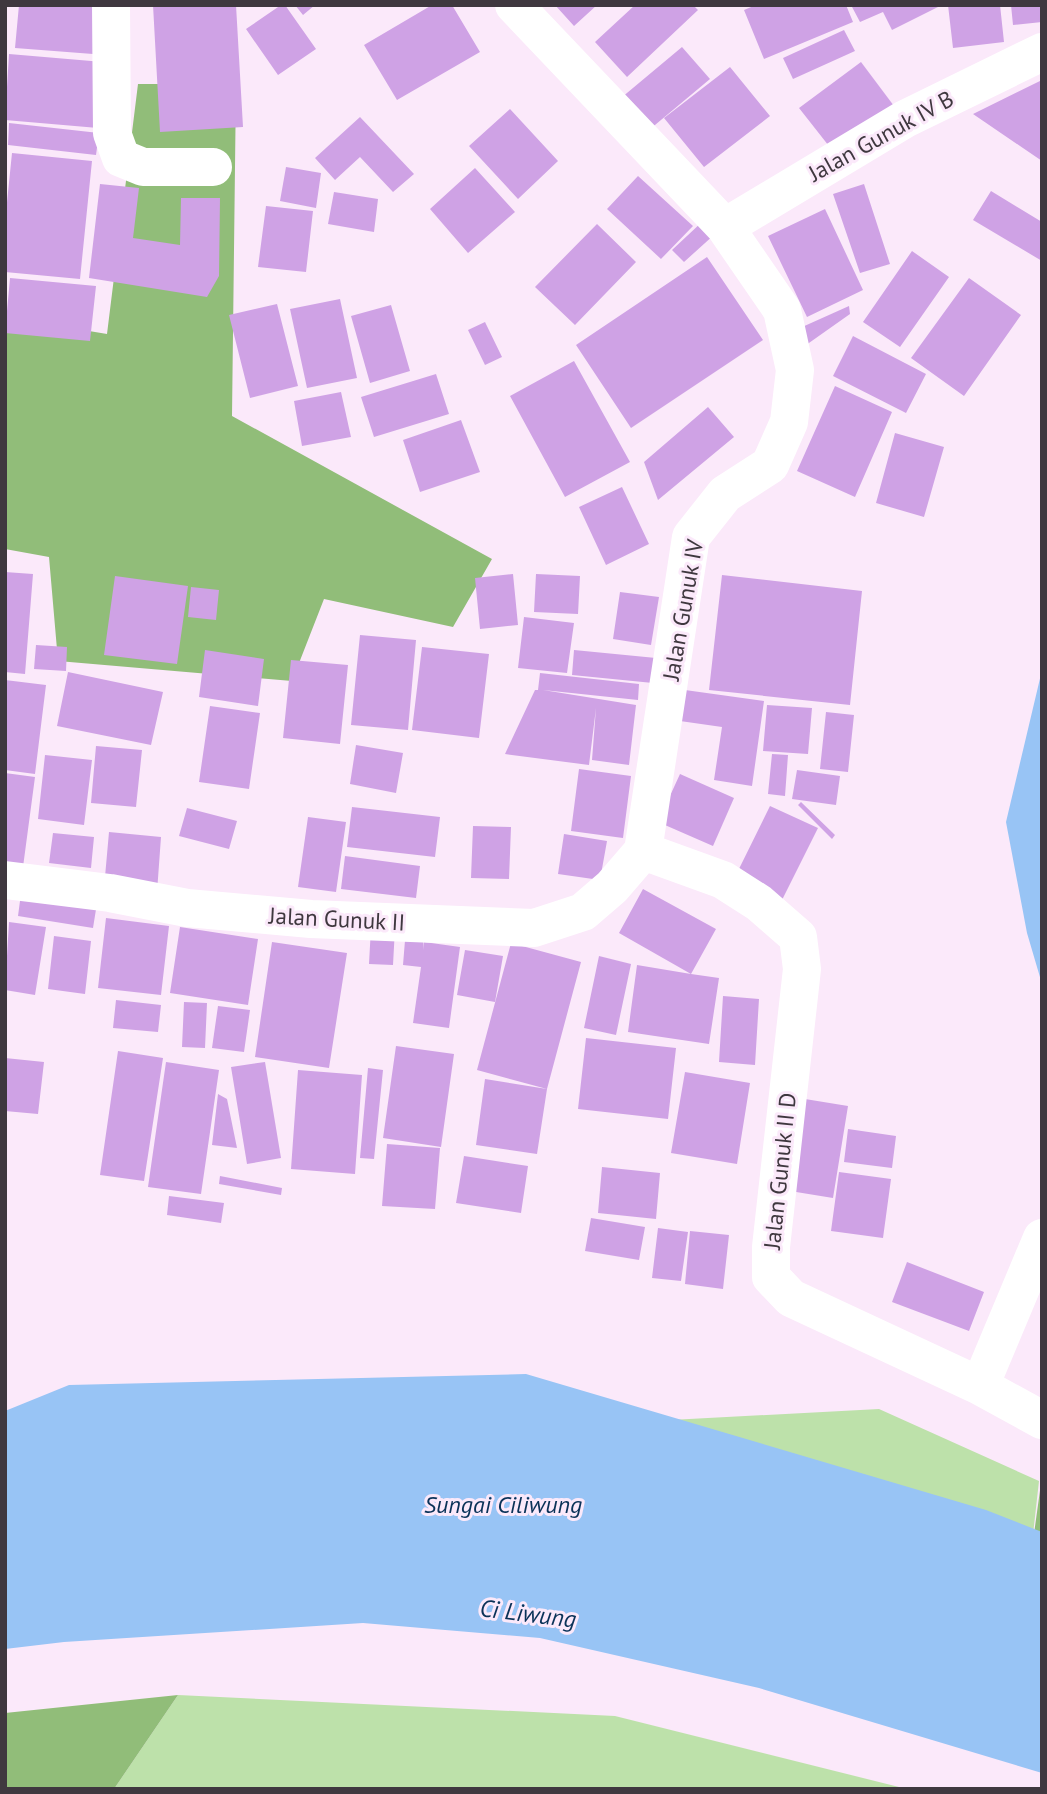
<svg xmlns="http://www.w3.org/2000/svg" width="1047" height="1794" font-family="'PT Sans',sans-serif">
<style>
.green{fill:#bde1aa}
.forest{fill:#91bd79}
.water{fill:#98c4f5}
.building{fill:#cfa2e5}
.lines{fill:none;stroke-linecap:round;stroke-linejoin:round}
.street{stroke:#fff;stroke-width:38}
.labels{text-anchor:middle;stroke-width:6;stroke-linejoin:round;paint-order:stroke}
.street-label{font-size:23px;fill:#3f383f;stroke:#fbe9fa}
.water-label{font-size:24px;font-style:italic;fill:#0a3258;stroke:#fbe9fa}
</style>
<rect width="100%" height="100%" fill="#fbe9fa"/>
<!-- green -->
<path class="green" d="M879,1409L1039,1481L1029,1570L558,1426Z
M178,1695L615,1716L907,1789H114Z"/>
<!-- forest -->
<path class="forest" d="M138,84H236L232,416L492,559L453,627L324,599L292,681L58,661L49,557L5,549V317L107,334Z
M1042,1476V1576L1029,1570Z
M178,1695L114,1789H5V1713Z"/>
<!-- water -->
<path class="water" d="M1042,670V984L1027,933L1006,822Z
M526,1374L986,1510L1042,1532V1773L759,1688L540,1638L363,1623L64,1642L5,1649V1411L69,1385Z"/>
<!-- building -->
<path class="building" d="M19,5H97L93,54L15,48Z
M153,5H236L243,127L160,132Z
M281,5H285L316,49L278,75L246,29Z
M295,5H315L303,15Z
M432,5H452L480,52L397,100L364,45Z
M555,5H597L574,26Z
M635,5H693L698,10L627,77L595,42Z
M756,5H846L853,22L764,59L744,10Z
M851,5H942L892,30L883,12L860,22Z
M948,5H1000L1004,42L953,48Z
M1011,5H1042V22L1013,25Z
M844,30L855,51L793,79L783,58Z
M682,47L710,79L649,130L621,98Z
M9,54L103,62L98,128L5,120Z
M861,62L897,110L836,155L799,108Z
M730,67L770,116L704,167L664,118Z
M1042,80V161L973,114Z
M510,109L558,161L518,199L469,146Z
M360,117L414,174L393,192L360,157L335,180L315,158Z
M9,123L99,133L96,155L8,145Z
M12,153L92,161L80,279L5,272V222Z
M286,167L321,173L316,208L280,201Z
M475,168L515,212L468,253L430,209Z
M638,176L693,226L661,259L607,209Z
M100,184L139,188L133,238L180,245L181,198H220L219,276L207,297L89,278Z
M864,184L890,264L860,273L833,194Z
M991,191L1042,222V261L973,220Z
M334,192L378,199L374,232L328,224Z
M266,206L313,211L306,272L258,267Z
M825,209L863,290L807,317L768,236Z
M703,221L715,234L684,262L672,250Z
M597,224L636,262L575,325L535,287Z
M912,251L949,277L900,347L863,322Z
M707,257L763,340L631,428L576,345Z
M10,278L96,286L90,341L5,333Z
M969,278L1021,315L964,396L911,358Z
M340,299L357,378L307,388L290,309Z
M277,304L298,386L250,398L229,315Z
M391,305L410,371L370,383L351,316Z
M849,306L850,314L799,350L791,332Z
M485,322L502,357L485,365L468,330Z
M853,336L926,374L906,413L833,376Z
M574,361L630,462L565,497L510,396Z
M436,374L449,414L374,437L361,397Z
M835,386L892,412L855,497L797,471Z
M341,392L351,437L302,446L294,401Z
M708,407L734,437L658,500L644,462Z
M461,420L480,472L420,492L403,440Z
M895,433L944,447L924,517L876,503Z
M622,487L649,544L606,565L579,507Z
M5,572L33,574L25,674L5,672Z
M513,574L518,625L480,629L475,578Z
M536,574L580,576L578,614L534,612Z
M722,575L862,591L850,705L709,690Z
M115,576L188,586L177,664L104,655Z
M191,587L219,590L216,620L188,617Z
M620,592L659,597L651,645L613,639Z
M524,617L574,623L567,673L518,668Z
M360,635L416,640L408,730L351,725Z
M36,645L67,647L66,671L34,669Z
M422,647L489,654L479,738L412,730Z
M205,650L264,659L258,706L199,697Z
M574,650L656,658L653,683L572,675Z
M291,660L348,665L340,744L283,738Z
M68,672L163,692L151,745L57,726Z
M540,673L639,684L638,700L543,690L636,705L629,765L592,760L596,708L589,765L505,754L535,690H538Z
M5,680L46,685L35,774L5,770Z
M685,690L764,701L752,786L714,780L722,727L680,721Z
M767,705L812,708L808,754L763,751Z
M210,706L260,713L249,789L199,782Z
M826,712L854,715L848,772L820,769Z
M356,745L403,753L396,793L350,784Z
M96,746L142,750L136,807L91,803Z
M772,754L788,755L785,796L768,794Z
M45,755L92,760L84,825L38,819Z
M579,769L631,776L623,838L571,831Z
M797,770L840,776L836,805L792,799Z
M5,773L35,777L23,867L5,865Z
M680,774L734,798L713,846L658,822Z
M801,802L835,835L832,839L798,805Z
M770,806L818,828L781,902L734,879Z
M352,807L440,817L435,857L347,847Z
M187,808L237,821L229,849L179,836Z
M308,817L346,822L336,892L298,887Z
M473,826L511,827L509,879L471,878Z
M109,832L161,837L157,892L104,888Z
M53,833L94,837L91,868L49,863Z
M564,834L607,841L600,880L558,874Z
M345,856L420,866L416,898L341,889Z
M22,886L98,897L93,928L18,916Z
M643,889L716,929L691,974L719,978L709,1044L628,1032L637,965L691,974L619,933Z
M106,918L169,926L161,995L98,988Z
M9,922L46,927L35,995L5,990Z
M180,927L258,939L248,1005L170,993Z
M371,927L395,928L393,965L369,964Z
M406,928L424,929L423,950L424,942L460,947L449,1028L413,1023L421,967L403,965Z
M54,936L91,941L85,994L48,989Z
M272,942L347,953L329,1068L255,1057Z
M511,943L581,962L547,1089L537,1154L476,1145L485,1079L547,1089L477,1070Z
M465,950L503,956L495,1002L457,995Z
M599,956L631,964L616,1035L584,1028Z
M723,996L759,999L755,1065L719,1062Z
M116,1000L161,1005L158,1032L113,1028Z
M184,1002L207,1003L205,1048L182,1047Z
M218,1006L250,1010L244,1052L212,1048Z
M586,1038L676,1048L668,1119L578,1109Z
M396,1046L454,1054L441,1147L383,1138Z
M118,1051L163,1058L144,1181L100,1175Z
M5,1058L44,1062L38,1114L5,1111Z
M166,1062L219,1070L201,1194L148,1187Z
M265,1062L281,1158L247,1164L231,1067Z
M368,1068L383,1070L374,1159L360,1158Z
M298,1070L362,1075L355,1174L291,1169Z
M685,1072L750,1083L737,1164L671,1153Z
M218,1094L227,1099L237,1148L212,1145Z
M805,1099L848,1106L833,1198L790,1191Z
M848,1129L896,1136L892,1168L844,1162Z
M387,1144L440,1148L435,1209L382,1206Z
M464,1156L528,1166L521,1213L456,1203Z
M602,1167L660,1173L656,1219L598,1213Z
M839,1172L891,1179L883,1238L831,1231Z
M220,1176L282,1188L281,1195L219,1184Z
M169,1196L224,1203L221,1223L167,1215Z
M591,1218L645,1227L639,1260L585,1251Z
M658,1228L688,1232L681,1281L652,1278Z
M690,1231L729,1235L723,1289L685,1284Z
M907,1262L984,1292L969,1331L892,1302Z"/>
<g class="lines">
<!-- street -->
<path class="street" d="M111,5L112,133L121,158L143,167H213
M514,5L725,227L782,310L795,370L789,422L770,465L725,494L691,537L643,851
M725,227L905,119L1042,52
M643,851L723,880L759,903L798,937L802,969L771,1247V1277L791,1298L980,1386L1042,1420
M5,880L110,893L187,908L311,919L534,928L583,912L612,887L643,851
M980,1386L1042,1238"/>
</g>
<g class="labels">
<!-- street labels -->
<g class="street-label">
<text transform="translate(881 136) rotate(-29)" y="8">Jalan Gunuk IV B</text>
<text transform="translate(683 610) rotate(-80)" y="8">Jalan Gunuk IV</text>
<text transform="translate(337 919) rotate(3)" y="8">Jalan Gunuk II</text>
<text transform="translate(780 1171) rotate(-84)" y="8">Jalan Gunuk II D</text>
</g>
<!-- water labels -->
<g class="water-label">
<text x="503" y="1513">Sungai Ciliwung</text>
<text transform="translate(528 1614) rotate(7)" y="8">Ci Liwung</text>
</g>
</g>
<!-- border -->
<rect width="1047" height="1794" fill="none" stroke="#3f383f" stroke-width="14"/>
</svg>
